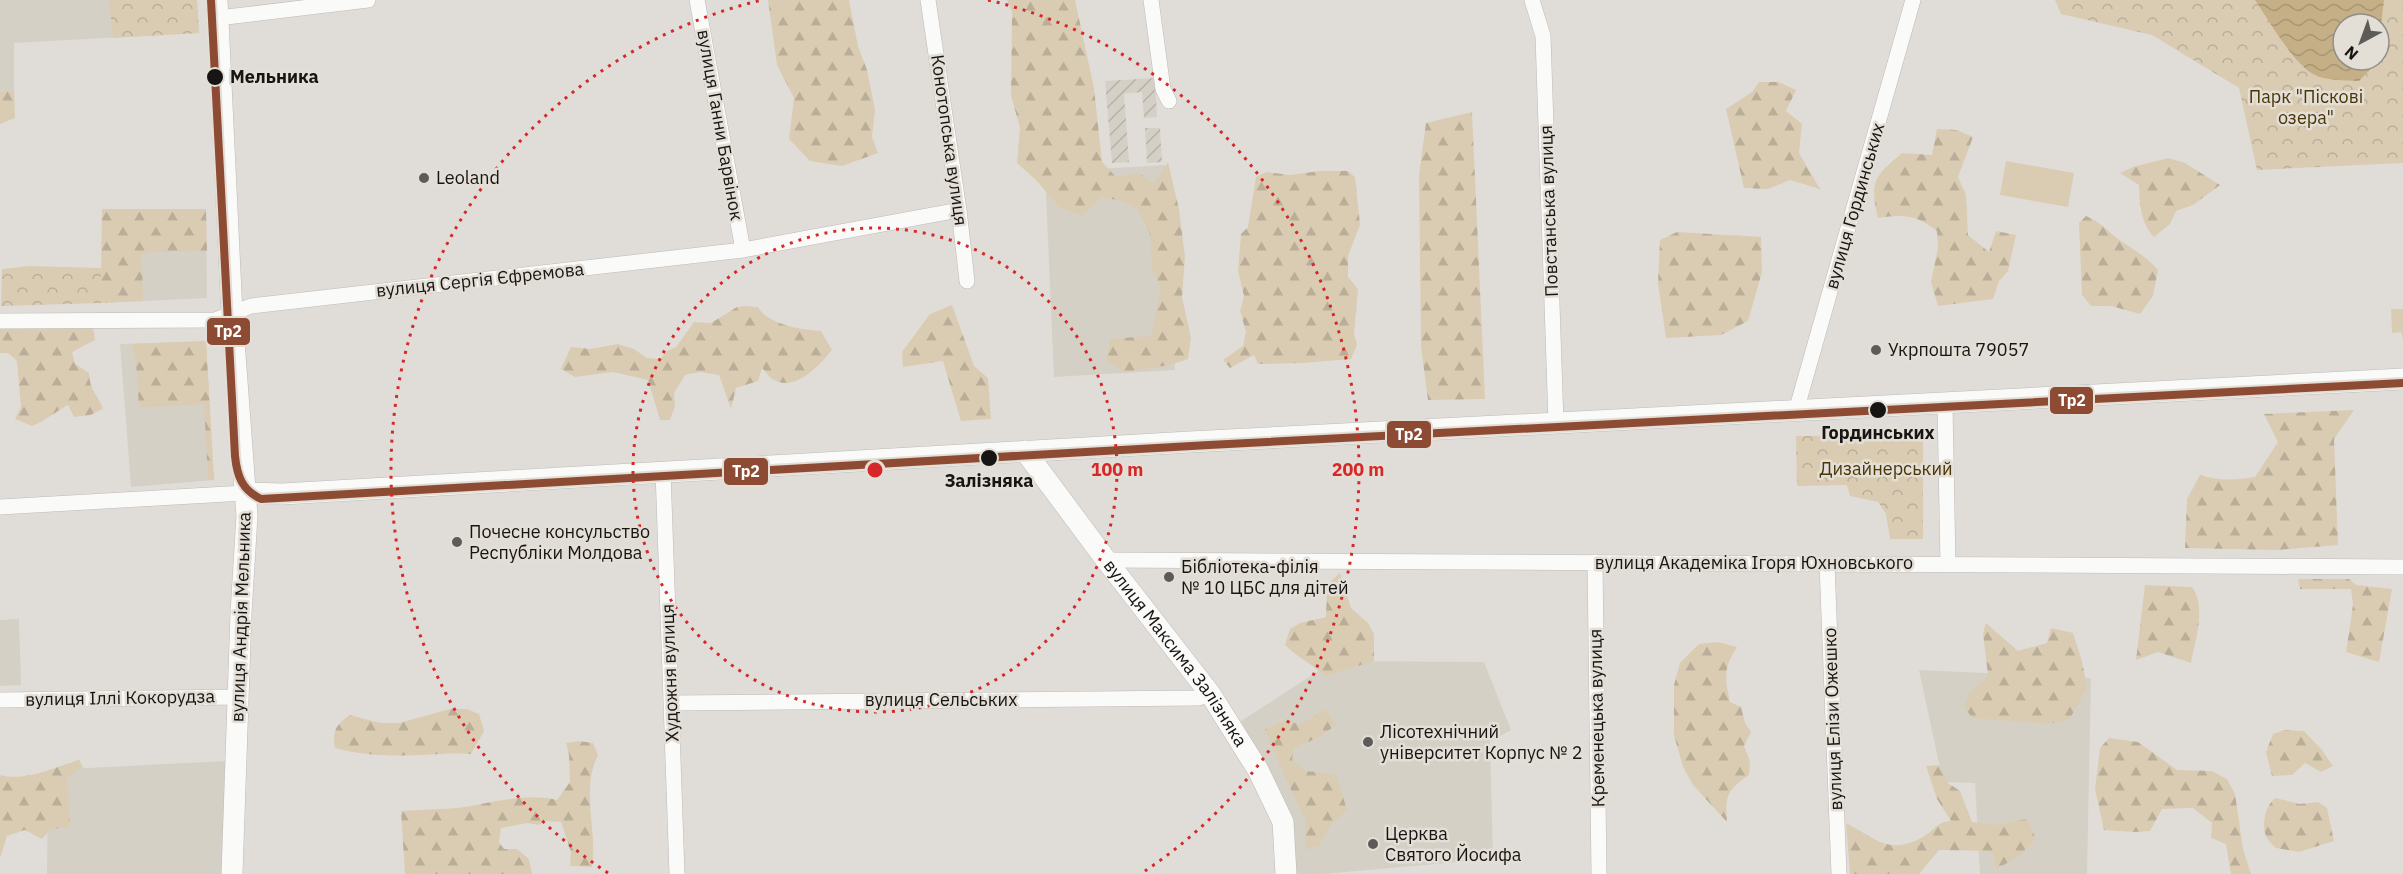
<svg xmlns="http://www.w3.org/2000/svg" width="2403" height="874" font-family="'IBM Plex Sans',sans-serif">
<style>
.built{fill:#d5d0c6}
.industrial{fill:url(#industrial-furrows)}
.green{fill:#daccb2}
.forest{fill:url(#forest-firs)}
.park{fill:url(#park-crowns);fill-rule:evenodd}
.water{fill:url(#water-waves)}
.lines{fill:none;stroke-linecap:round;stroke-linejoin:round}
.street-casing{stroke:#bcbab8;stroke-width:16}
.secondary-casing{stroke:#bcbab8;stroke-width:22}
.street{stroke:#fafaf9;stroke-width:15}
.secondary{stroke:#fafaf9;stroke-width:21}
.tram-1-casing{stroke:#e3ded6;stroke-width:12}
.tram-1{stroke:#8e4b34;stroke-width:8}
.ring{fill:none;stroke:#d62828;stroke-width:3;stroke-dasharray:3 6}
.stop-dot{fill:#171513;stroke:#e3ded6;stroke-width:2}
.poi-dot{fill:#5d5b58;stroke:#e3ded6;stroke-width:2}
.labels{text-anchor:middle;stroke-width:5;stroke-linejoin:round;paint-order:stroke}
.stop-label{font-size:18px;font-weight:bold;fill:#171513;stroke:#e3ded6}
.park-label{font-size:18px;fill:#4a3504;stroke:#e3ded6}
.street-label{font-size:18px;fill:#171513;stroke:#e3ded6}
.poi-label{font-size:18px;fill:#171513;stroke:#e3ded6;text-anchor:start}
.centre{fill:#d62828;stroke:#e3ded6;stroke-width:3}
.ring-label{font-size:18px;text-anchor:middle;font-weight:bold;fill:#d62828;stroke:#e3ded6;stroke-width:5;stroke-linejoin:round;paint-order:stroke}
.line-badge{stroke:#e3ded6;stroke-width:2}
.badge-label{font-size:16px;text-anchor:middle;font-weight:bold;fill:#fff}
</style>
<defs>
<pattern id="industrial-furrows" width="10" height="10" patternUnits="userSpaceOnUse" patternTransform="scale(1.5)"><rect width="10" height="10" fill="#d5d0c6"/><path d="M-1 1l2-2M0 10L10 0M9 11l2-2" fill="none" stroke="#b6b2a9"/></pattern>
<pattern id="forest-firs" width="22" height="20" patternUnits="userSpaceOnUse" patternTransform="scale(1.5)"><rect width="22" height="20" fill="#daccb2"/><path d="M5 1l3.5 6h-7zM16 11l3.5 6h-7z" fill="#baae98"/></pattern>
<pattern id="park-crowns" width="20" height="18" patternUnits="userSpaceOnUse" patternTransform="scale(1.5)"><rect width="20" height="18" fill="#daccb2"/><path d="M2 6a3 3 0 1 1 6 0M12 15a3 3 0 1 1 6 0" fill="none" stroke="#baae98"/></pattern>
<pattern id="water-waves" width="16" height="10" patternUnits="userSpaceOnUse" patternTransform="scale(1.5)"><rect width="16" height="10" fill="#c5af86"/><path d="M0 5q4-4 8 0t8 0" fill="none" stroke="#a89673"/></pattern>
</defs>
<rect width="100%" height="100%" fill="#e0ddd9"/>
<!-- built -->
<path class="built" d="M0,0H197L199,33L14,43V90L0,92Z
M1165,165L1175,370L1054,377L1045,172Z
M102,209H206L207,298L101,303Z
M206,341L214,480L131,487L120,344Z
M19,619L21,685L0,686V620Z
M1334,661L1484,662L1511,730L1490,742L1493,859L1323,874H1295L1238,723Z
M1919,670L2091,678L2087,874H1980L1975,783L1943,782Z
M225,761L222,874H47L48,770Z"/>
<!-- industrial -->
<path class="industrial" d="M1155,78L1157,117L1144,118L1142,92L1124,94L1129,162L1112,163L1105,81Z
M1145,128H1160L1162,162L1147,163Z"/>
<!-- green -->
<path class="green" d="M2006,161L2074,173L2068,207L2000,195Z
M2391,309H2403V339L2401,332L2392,333Z"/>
<!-- forest -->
<path class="forest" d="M768,0H849L858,46L867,70L875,110L872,137L878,153L842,166L810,161L789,139L794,98L777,65Z
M1007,0H1075L1094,88L1102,162L1116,177L1139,173L1154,183L1168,162L1179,209L1185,257L1182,297L1191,338L1188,359L1170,365L1124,372L1106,361L1110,339L1151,336L1161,288L1152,269L1150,234L1137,209L1122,201L1102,197L1083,216L1059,207L1036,180L1017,163L1020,128L1011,95L1012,12Z
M1759,82H1779L1796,90L1786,111L1802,124L1799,153L1820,189L1790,180L1768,189L1744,188L1726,109L1752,92Z
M14,90L15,118L0,124V92Z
M1472,112L1485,399L1428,400L1421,347L1419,175L1426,123Z
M1937,129L1957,130L1973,137L1958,177L1966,195L1968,235L1989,252L1996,231L2016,235L2008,271L1999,281L1993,299L1938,306L1931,282L1938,248L1937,231C1917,215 1903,214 1878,218C1869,181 1875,176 1902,153L1932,155Z
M2168,158L2185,163L2220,185L2193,205L2176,211L2170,224L2154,237C2140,222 2140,204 2139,185L2120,173L2133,167Z
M1320,171H1348L1355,177L1360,225L1348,256V277L1358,289L1354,334L1357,345L1351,359L1303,363L1258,364L1254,355L1230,368L1223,360L1243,346L1246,332L1240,311L1244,296L1238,271L1241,234L1248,227L1256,177L1266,172L1290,175Z
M102,209H206L207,251L151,252L142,255L143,301L101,303Z
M2086,216C2098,221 2104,227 2113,235C2131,249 2143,253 2158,270L2153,296L2140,314L2111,306H2091L2082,295L2079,223Z
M1677,232L1761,237L1762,272L1748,321L1721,335L1666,338L1658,283L1660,240Z
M952,305L974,366L988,378L991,419L961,421L943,361L903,367L902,352L930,314Z
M745,306L758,307C768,325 803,330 821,331L832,350C819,366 795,393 772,379C768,376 765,371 762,368L758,381L736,388L731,409L719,375L700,372L685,375L674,393L675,406L670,420H660L648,380L613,372L575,377L561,369L571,347L590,349L618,344L634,349L647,358L661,359L665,352L676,347L694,322L711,323L737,307Z
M63,326H93L95,340L72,352L75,364L89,373C90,392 97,392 103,409L90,415L74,417L68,405C55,412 46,420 32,426L15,419L21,407L17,361L8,353H0V328C21,326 42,329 63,326Z
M206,341L214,480H208L204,404L139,408L136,363L132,344Z
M2354,410L2334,439L2338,545L2277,550L2185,548L2187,499L2200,475C2219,481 2236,480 2255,477L2278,442L2264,414Z
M1340,573L1351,608L1368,623L1374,634V661L1325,676C1312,664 1297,657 1285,645L1290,629L1300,623L1326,617L1327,585Z
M2298,579H2349L2356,585L2392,589L2379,662L2346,652L2353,605L2351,589H2300Z
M2145,585L2192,587C2207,607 2195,641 2191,663L2158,652L2136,660Z
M1986,623L2018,651L2047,643L2051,628L2073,633L2082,661L2087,688L2069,720L2049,724L1972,718L1964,706L1970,691L1982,682L1988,675L1983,633Z
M1718,642L1737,647C1723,668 1725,678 1730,702L1741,707L1745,723L1751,732L1744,746L1750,761L1749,775C1727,790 1725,796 1727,822L1693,785L1683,767L1674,735V685L1680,663L1699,644Z
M450,709H467L479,714L484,731L471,754C455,752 440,754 424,755C394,756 364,756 335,748C332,730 336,725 350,715L380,723H399Z
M1326,709L1336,725L1319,737L1294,748L1292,760L1306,771L1336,774L1347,810L1331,825L1319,846L1305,850V819L1283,773L1265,729L1287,719L1299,725Z
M2285,730L2304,731L2322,750L2333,766L2321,772L2305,763L2292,775L2272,776L2266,752L2273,734Z
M2109,738L2138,742L2177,770L2212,771L2227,779L2235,794L2243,849L2251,874H2231L2226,844L2211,838L2212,823L2193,808L2162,809L2150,831L2135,832L2104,830L2095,789L2100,748Z
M579,741L593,743L598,755C580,791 598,829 592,867L570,866L571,852L561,822L543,821L540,825L527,823L501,828L499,842L504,849H517L529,859L532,874H405L401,811C424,809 449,810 471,806C497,801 531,793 557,800L570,782L569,755L566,743Z
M79,760L83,767L67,777L70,827L51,829L42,839L25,830L7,836L0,858V775C25,782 55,767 79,760Z
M1939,765L1948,783L1960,791L1972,822L1995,825L2027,819L2036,839L2018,857L1996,869L1992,851L1939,850L1919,874H1850L1846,823C1876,838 1888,856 1923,837C1935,830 1936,822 1951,821L1937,799L1926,766Z
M2275,798L2300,804L2318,802L2327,808L2334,841L2299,852L2276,848C2273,845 2267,840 2266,836C2261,824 2266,805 2275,798Z"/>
<!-- park -->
<path class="park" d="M109,0H197L199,33L113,38Z
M2055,0H2403V163L2257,170L2239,88L2152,35L2061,14ZM2343,24H2379V60H2343Z
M29,266L101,268V303L1,306L2,269Z
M1923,435V539H1890L1886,514L1878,502L1850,496L1847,485L1797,486L1796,436Z"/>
<!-- water -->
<path class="water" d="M2255,0H2384L2379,42V24H2343V60H2377L2376,63L2359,81C2345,80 2325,81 2313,74C2293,63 2268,19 2255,0Z"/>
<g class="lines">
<defs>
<path id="street" d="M697,0L743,250
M928,0L959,210L967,281
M1151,0L1163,89L1169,101
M1532,0L1543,36L1556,423
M218,18L368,0
M0,321L215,320L251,306L743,250L959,210
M1945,404L1948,565
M1796,411L1913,0
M663,471L677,874
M0,507L245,493
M1106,560L2403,567
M1595,562L1599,874
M1827,564L1839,874
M0,700L239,697
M672,703L1198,698L1211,695"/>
<g id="secondary">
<path d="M217,0L232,314L247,516L241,613L232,874"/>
<path id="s1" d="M1025,451L1106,560L1211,695L1258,770L1283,822L1286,874"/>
<path d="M245,493L282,494L1190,442L2403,379"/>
</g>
</defs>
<!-- street casing -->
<use href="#street" class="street-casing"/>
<!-- secondary casing -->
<use href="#secondary" class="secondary-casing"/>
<!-- street -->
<use href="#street" class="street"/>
<!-- secondary -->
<use href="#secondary" class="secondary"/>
<defs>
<path id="tram-1" d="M211,0L235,456C237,476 242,490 261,499L1209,445L2403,383"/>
</defs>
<!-- tram-1 casing -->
<use href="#tram-1" class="tram-1-casing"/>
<!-- tram-1 -->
<use href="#tram-1" class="tram-1"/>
</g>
<!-- distance rings -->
<g class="ring">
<circle cx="875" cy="470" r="242"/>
<path d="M608 873A483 483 0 0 1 762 0M988 0A483 483 0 0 1 1142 873"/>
</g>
<!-- markers -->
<g class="stop-dot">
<circle cx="215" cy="77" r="9"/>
<circle cx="1878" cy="410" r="9"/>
<circle cx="989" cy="458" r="9"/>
</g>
<g class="poi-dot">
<circle cx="424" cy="178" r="6"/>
<circle cx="1876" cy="350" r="6"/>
<circle cx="457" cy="542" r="6"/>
<circle cx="1169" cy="577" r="6"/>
<circle cx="1368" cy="742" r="6"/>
<circle cx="1373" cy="844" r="6"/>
</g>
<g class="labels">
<!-- stop labels -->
<g class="stop-label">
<text x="230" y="83" text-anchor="start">Мельника</text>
<text x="1878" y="439">Гординських</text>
<text x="989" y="487">Залізняка</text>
</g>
<!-- park labels -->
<g class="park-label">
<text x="2306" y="103">Парк "Піскові<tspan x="2306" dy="21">озера"</tspan></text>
<text x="1886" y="475">Дизайнерський</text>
</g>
<!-- street labels -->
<g class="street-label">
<text transform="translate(720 125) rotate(80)" y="6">вулиця Ганни Барвінок</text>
<text transform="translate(949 140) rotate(82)" y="6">Конотопська вулиця</text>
<text transform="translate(1855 206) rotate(-74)" y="6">вулиця Гординських</text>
<text transform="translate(1549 211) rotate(-92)" y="6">Повстанська вулиця</text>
<text transform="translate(480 280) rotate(-6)" y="6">вулиця Сергія Єфремова</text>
<text x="1754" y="569">вулиця Академіка Ігоря Юхновського</text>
<text transform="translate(241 617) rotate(-88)" y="6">вулиця Андрія Мельника</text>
<text dy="6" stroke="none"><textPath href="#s1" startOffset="252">вулиця Максима Залізняка</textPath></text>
<text transform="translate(670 673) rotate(-92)" y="6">Художня вулиця</text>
<text transform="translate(120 698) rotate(-1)" y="6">вулиця Іллі Кокорудза</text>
<text x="941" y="706">вулиця Сельських</text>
<text transform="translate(1597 718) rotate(-91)" y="6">Кременецька вулиця</text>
<text transform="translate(1833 719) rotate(-92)" y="6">вулиця Елізи Ожешко</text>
</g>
<!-- poi labels -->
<g class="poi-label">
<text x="436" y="184">Leoland</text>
<text x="1888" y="356">Укрпошта 79057</text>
<text x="469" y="538">Почесне консульство<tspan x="469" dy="21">Республіки Молдова</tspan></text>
<text x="1181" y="573">Бібліотека-філія<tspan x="1181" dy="21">№ 10 ЦБС для дітей</tspan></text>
<text x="1380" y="738">Лісотехнічний<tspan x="1380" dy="21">університет Корпус № 2</tspan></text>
<text x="1385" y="840">Церква<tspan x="1385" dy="21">Святого Йосифа</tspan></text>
</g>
</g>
<circle cx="875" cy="470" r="9" class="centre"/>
<g class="ring-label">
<text x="1117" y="476">100 m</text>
<text x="1358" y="476">200 m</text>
</g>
<g class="line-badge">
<rect x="206" y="317" width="45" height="29" rx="6" fill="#8e4b34"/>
<rect x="2049" y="386" width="45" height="29" rx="6" fill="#8e4b34"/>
<rect x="1386" y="420" width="46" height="29" rx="6" fill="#8e4b34"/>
<rect x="723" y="457" width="46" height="29" rx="6" fill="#8e4b34"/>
</g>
<g class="badge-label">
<text x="228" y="337">Тр2</text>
<text x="2072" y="406">Тр2</text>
<text x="1409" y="440">Тр2</text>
<text x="746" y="477">Тр2</text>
</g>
<!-- north arrow -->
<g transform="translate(2361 42) rotate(221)"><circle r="28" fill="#e3ded6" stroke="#918e88" stroke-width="1.5"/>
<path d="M0-4.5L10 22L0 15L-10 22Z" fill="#5d5b58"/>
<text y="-9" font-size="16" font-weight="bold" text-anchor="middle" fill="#171513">N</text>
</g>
</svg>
